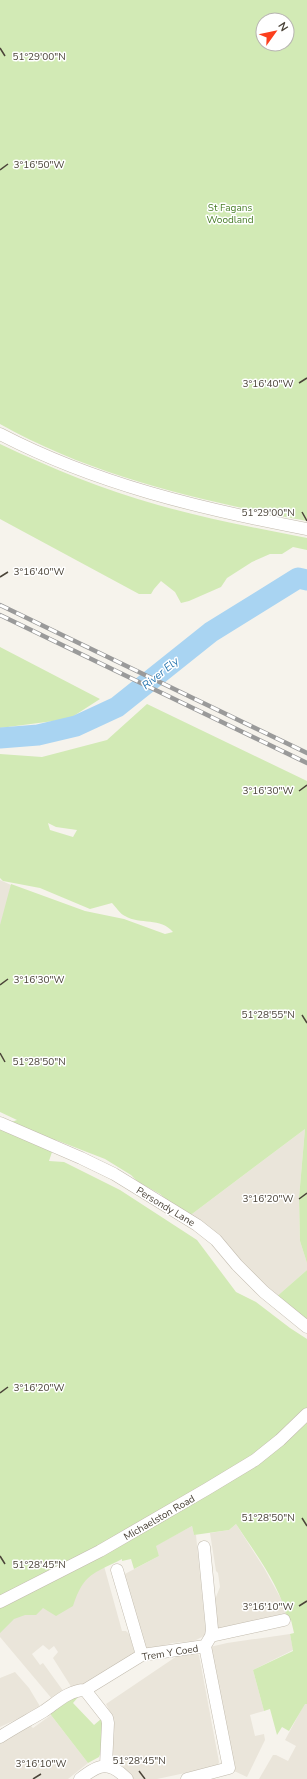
<svg xmlns="http://www.w3.org/2000/svg" width="307" height="1779" font-family="'Nunito Sans',sans-serif">
<style>
.residential{fill:#eae5da}
.green{fill:#d2eab5;fill-rule:evenodd}
.lines{fill:none;stroke-linecap:round;stroke-linejoin:round}
.river{stroke:#a9d4f2;stroke-width:21}
.minor-casing{stroke:#c2bbae;stroke-width:13}
.minor{stroke:#fff;stroke-width:12}
.rail-casing{stroke:#9a9a9a;stroke-width:4.5}
.rail{stroke:#fff;stroke-width:3;stroke-dasharray:9;stroke-linecap:butt}
.ticks{fill:none;stroke:#4b4439;stroke-width:1.5}
.labels{text-anchor:middle;stroke-width:3;stroke-linejoin:round;paint-order:stroke}
.park-label{font-size:10px;fill:#4a7f2a;stroke:#fff}
.street-label{font-size:10px;fill:#4b4439;stroke:#fff}
.water-label{font-size:11px;font-style:italic;fill:#2e7ab2;stroke:#fff}
.ticks-label{font-size:10px;text-anchor:middle;fill:#4b4439;stroke:#fff;stroke-width:3;stroke-linejoin:round;paint-order:stroke}
</style>
<rect width="100%" height="100%" fill="#f6f3ec"/>
<!-- residential -->
<path class="residential" d="M0,880L11,885L0,938Z
M305,1129L299,1198L300,1241L307,1263V1270L275,1298L188,1217Z
M236,1524L264,1568L285,1606L287,1619L218,1631L214,1602L220,1587L218,1573L216,1571L210,1533L229,1530Z
M192,1526L194,1535H196L206,1635L194,1641L172,1643L145,1651L123,1575L159,1556L155,1546Z
M104,1566L122,1631H126L129,1634L135,1653L91,1682L72,1688L53,1658L58,1652L54,1646L49,1650L43,1645L32,1654L40,1665L43,1663L64,1692L53,1700L0,1637V1625Z
M290,1634L293,1650L253,1670L264,1711L250,1715L255,1736L264,1734L265,1740L247,1777L232,1770L210,1647L227,1643Z
M196,1653L199,1655L219,1762L218,1766L157,1779H134L111,1753L113,1718L106,1704L180,1654Z
M15,1672L29,1688L41,1708L0,1727V1678Z
M305,1703L307,1704V1779H259L273,1755H276L288,1761L296,1746L285,1740Z
M51,1715L88,1763L68,1779H0V1743L26,1727L30,1725L33,1728Z"/>
<!-- green -->
<path class="green" d="M0,0H307V521C202,501 94,477 0,424ZM263,20H287V44H263Z
M0,444C51,468 104,490 158,505C207,519 257,528 307,538V550L293,547L282,554H270L252,562L227,578L221,587L189,601L181,603L175,592L161,581L154,589L151,594H139L0,519Z
M0,647L100,699L69,719L0,728Z
M147,704L307,781V1263L300,1241L299,1198L305,1129L188,1217L160,1194L138,1182L131,1175L105,1159L56,1140L49,1161L64,1162L120,1190L197,1240L236,1292L256,1302L290,1328L307,1339V1704H305L289,1731L282,1727L277,1735L270,1709L264,1711L253,1670L293,1651L290,1634L294,1633L291,1620L287,1619C282,1588 253,1550 236,1524L229,1530L194,1535L192,1526L156,1546L159,1556L134,1569L131,1559L122,1561V1559C93,1574 84,1573 73,1606L56,1616L43,1608L36,1615H25L14,1619L0,1633V1126L17,1120L0,1112V925L11,884L85,911L124,919L165,934L173,932C161,917 140,925 125,916C120,914 116,907 112,903L90,909L40,888L3,881L0,878V754L42,757L107,740ZM48,823L56,827L77,830L73,837L50,830Z
M307,1270V1319L275,1298Z
M73,1695L79,1696L73,1703L94,1725L101,1719L103,1721L101,1752L99,1757L88,1763L51,1715V1712Z"/>
<g class="lines">
<!-- river -->
<path class="river" d="M0,738L38,735L76,726L117,707L211,632L298,578L307,580"/>
<defs>
<path id="minor" d="M0,434C96,484 201,509 307,529
M0,1123L81,1158L114,1174L197,1225L216,1240L237,1265L264,1292L307,1327
M204,1547L212,1629L211,1636L205,1646
M117,1570L142,1655
M0,1602L100,1551L207,1489L255,1460L280,1440L307,1414
M211,1636L284,1620
M0,1737C14,1728 29,1720 44,1711C56,1703 69,1690 85,1690
M106,1765L108,1723L107,1718L85,1690L142,1655L205,1646L229,1768L187,1779
M80,1779C99,1764 109,1760 127,1779"/>
</defs>
<!-- minor casing -->
<use href="#minor" class="minor-casing"/>
<!-- minor -->
<use href="#minor" class="minor"/>
<defs>
<path id="rail" d="M0,605L307,753
M0,615L307,763"/>
</defs>
<!-- rail casing -->
<use href="#rail" class="rail-casing"/>
<!-- rail -->
<use href="#rail" class="rail"/>
</g>
<!-- ticks -->
<path class="ticks" d="M0,48L5,56M0,170L8,164M299,383L307,378M302,512L307,521M0,577L8,572M299,791L307,785M0,985L8,979M302,1015L307,1023M0,1053L5,1062M299,1199L307,1193M0,1393L8,1387M302,1518L307,1526M0,1556L5,1564M299,1606L307,1601M139,1771L145,1779M33,1779L41,1774"/>
<g class="labels">
<!-- park labels -->
<g class="park-label">
<text x="230" y="211">St Fagans<tspan x="230" dy="12">Woodland</tspan></text>
</g>
<!-- street labels -->
<g class="street-label">
<text transform="translate(166 1206) rotate(31)" y="4">Persondy Lane</text>
<text transform="translate(159 1517) rotate(-30)" y="4">Michaelston Road</text>
<text transform="translate(170 1652) rotate(-9)" y="4">Trem Y Coed</text>
</g>
<!-- water labels -->
<g class="water-label">
<text transform="translate(160 673) rotate(-39)" y="4">River Ely</text>
</g>
</g>
<g class="ticks-label">
<text x="39" y="60">51°29'00"N</text>
<text x="39" y="168">3°16'50"W</text>
<text x="268" y="387">3°16'40"W</text>
<text x="268" y="516">51°29'00"N</text>
<text x="39" y="575">3°16'40"W</text>
<text x="268" y="794">3°16'30"W</text>
<text x="39" y="983">3°16'30"W</text>
<text x="268" y="1018">51°28'55"N</text>
<text x="39" y="1065">51°28'50"N</text>
<text x="268" y="1202">3°16'20"W</text>
<text x="39" y="1391">3°16'20"W</text>
<text x="268" y="1521">51°28'50"N</text>
<text x="39" y="1568">51°28'45"N</text>
<text x="268" y="1610">3°16'10"W</text>
<text x="139" y="1764">51°28'45"N</text>
<text x="41" y="1767">3°16'10"W</text>
</g>
<!-- north arrow -->
<g transform="translate(275 32) rotate(57)"><circle r="19" fill="#ffffff" stroke="#b7b4b0"/>
<path d="M0-3L7 15L0 10L-7 15Z" fill="#fc3f1d"/>
<text y="-6" font-size="11" font-weight="bold" text-anchor="middle" fill="#4b4439">N</text>
</g>
</svg>
